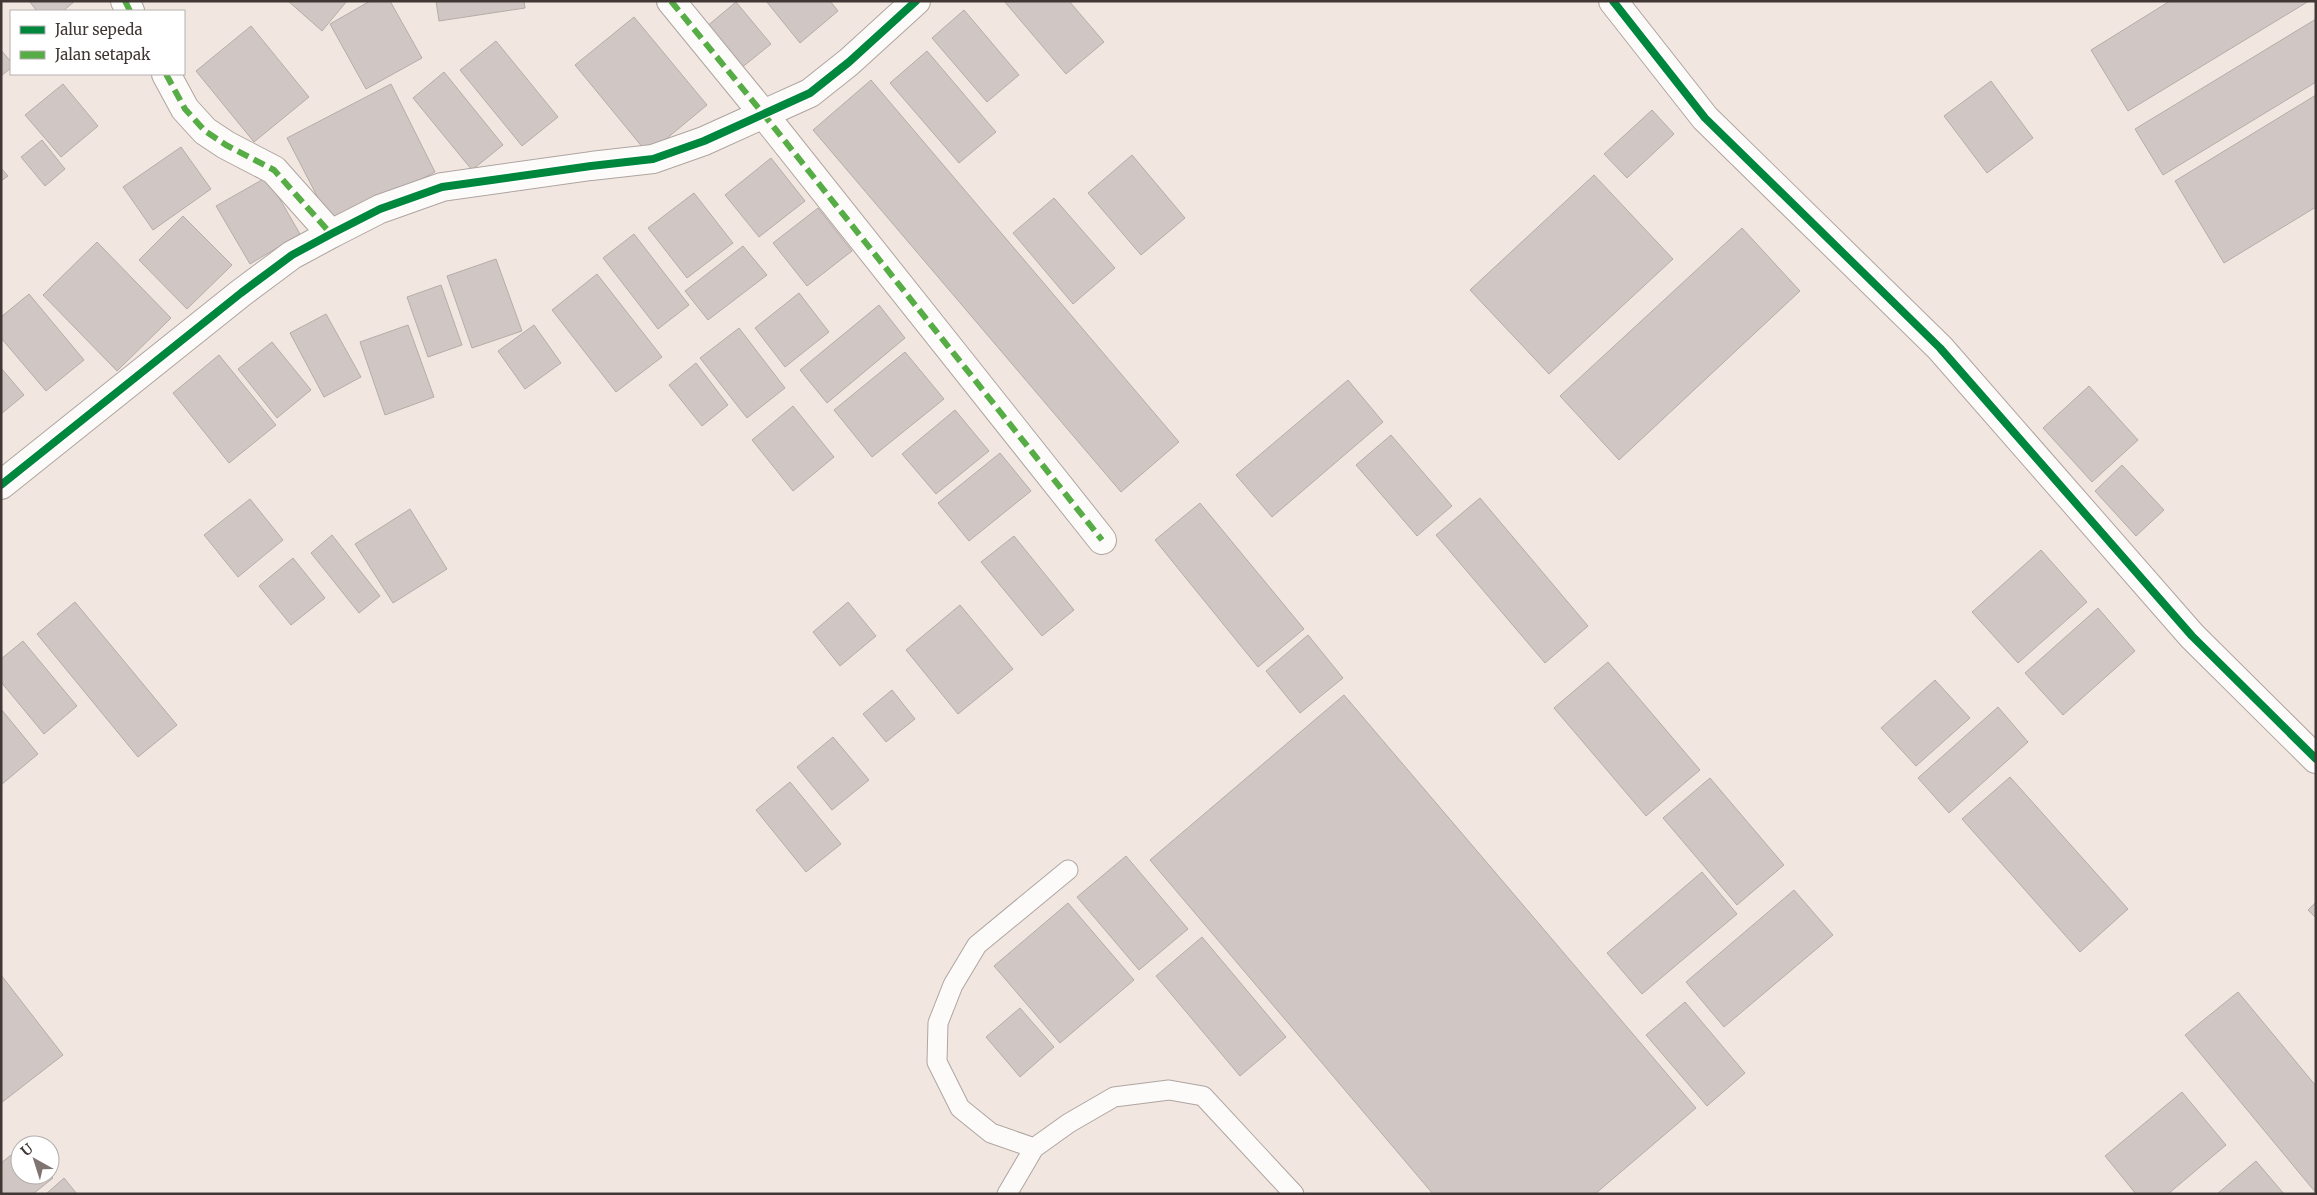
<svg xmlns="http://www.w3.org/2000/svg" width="2317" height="1195" font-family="Merriweather,serif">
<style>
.building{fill:#d0c6c3;stroke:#b6aca8}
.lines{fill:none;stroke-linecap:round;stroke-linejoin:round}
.lane-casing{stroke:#aea5a0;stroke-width:21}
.street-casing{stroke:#aea5a0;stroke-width:30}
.lane{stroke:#fdfbfa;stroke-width:19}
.street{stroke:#fdfbfa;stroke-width:28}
.quiet{stroke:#56ac45;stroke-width:6;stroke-dasharray:12 6;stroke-linecap:butt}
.cycleway-casing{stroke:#fff;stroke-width:11}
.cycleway{stroke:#00873e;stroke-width:8}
</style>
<rect width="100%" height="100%" fill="#f2e6e0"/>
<!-- building -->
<path class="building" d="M29,1H75L63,11H37Z
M288,1H347L322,31Z
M370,1H390L422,58L366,89L330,24Z
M436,1H524L525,8L439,21Z
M766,1H830L838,11L800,43Z
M1004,1H1069L1104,42L1066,74Z
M2170,1H2309L2128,111L2091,50Z
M736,2L771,44L740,69L706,27Z
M964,10L1019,75L987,102L932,38Z
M634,17L707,105L648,154L575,65Z
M2316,19V82L2163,175L2135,129Z
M251,26L309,97L254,142L196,71Z
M496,41L558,117L522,146L460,70Z
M1,50L11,62V68L1,76Z
M927,51L996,132L959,163L890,83Z
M444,72L503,145L472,170L413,98Z
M871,80L1179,442L1121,492L813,130Z
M1991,81L2033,138L1987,173L1944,116Z
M63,84L98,126L61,157L25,115Z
M391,84L435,172L332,225L287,138Z
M2316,95V207L2224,263L2175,181Z
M1652,110L1674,134L1627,178L1604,154Z
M42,140L65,169L45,186L21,157Z
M181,147L211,189L153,230L123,187Z
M1132,155L1185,218L1141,255L1088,193Z
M771,158L805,201L759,237L725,195Z
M1,168L8,176L1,181Z
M1594,175L1673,259L1549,374L1470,290Z
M267,177L300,234L250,264L216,206Z
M694,193L733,243L687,278L648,228Z
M1054,198L1115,268L1073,304L1013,233Z
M818,208L852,251L807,286L773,243Z
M183,216L232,265L187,309L139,260Z
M1742,228L1800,291L1619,460L1560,396Z
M634,234L689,305L658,329L603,258Z
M97,242L171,318L117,371L43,295Z
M743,246L767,275L708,320L685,291Z
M496,259L522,331L472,348L447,276Z
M597,274L662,357L616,392L552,310Z
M441,285L462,345L428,357L407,297Z
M799,293L829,332L785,367L755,328Z
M29,294L84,360L46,391L1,338V317Z
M879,305L905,338L827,403L800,370Z
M326,314L361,377L324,397L290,333Z
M408,325L434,397L385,415L360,342Z
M534,325L561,363L525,389L498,351Z
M739,328L785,388L747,418L700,358Z
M272,342L311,390L277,418L238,369Z
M905,352L944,399L872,457L834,410Z
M219,355L276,425L229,463L173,393Z
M696,363L728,405L702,426L669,385Z
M1,368L24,395L1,414Z
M1348,380L1383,422L1272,517L1236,475Z
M2089,386L2138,440L2092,482L2043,428Z
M793,406L834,457L793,491L752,440Z
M955,410L989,451L936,494L902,454Z
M1391,435L1452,506L1417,536L1356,465Z
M1000,453L1031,491L969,541L938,503Z
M2122,465L2164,510L2136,536L2095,491Z
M1480,498L1588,626L1545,663L1436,535Z
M250,499L283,540L238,577L204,535Z
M1200,503L1304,629L1258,667L1155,540Z
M410,509L447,569L393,603L355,544Z
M332,535L380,596L359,613L311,553Z
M1014,536L1074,610L1042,636L981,562Z
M2041,550L2087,602L2018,663L1972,612Z
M293,558L325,598L291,625L259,586Z
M75,602L177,725L138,757L37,634Z
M848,602L876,636L840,666L813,632Z
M960,605L1013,669L958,714L906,650Z
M2098,608L2135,651L2063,715L2025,673Z
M1308,635L1343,678L1300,713L1266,671Z
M23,641L77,706L44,734L1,682V659Z
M1608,662L1700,770L1646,816L1554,708Z
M1935,680L1970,718L1916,766L1881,728Z
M892,690L915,719L886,742L863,714Z
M1344,695L1696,1108L1595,1194H1433L1150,860Z
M1998,707L2028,742L1949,813L1918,778Z
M1,709L38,754L1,785Z
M833,737L869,780L832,810L797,767Z
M2010,777L2128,909L2080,952L1962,819Z
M1710,778L1784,865L1737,905L1663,818Z
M790,782L841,844L806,872L756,810Z
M1126,856L1188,929L1139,970L1077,897Z
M1702,872L1737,914L1642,994L1607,953Z
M1794,890L1833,935L1724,1027L1686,982Z
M2316,902V918L2308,910Z
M1068,903L1134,980L1060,1043L994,966Z
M1202,937L1286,1037L1240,1076L1156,976Z
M1,975L63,1055L1,1103Z
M2238,992L2316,1086V1193L2185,1035Z
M1685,1002L1745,1073L1707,1106L1646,1035Z
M1020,1008L1054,1047L1020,1077L986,1037Z
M2182,1092L2226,1145L2168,1194H2136L2105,1156Z
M20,1148V1175H50L53,1178L33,1194H1V1163Z
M2256,1161L2284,1194H2217Z
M64,1178L77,1194H46Z"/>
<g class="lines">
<defs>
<path id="lane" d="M1034,1148L991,1133L960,1108L937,1062L938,1023L953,985L977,945L1068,870
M1007,1194L1034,1148L1069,1123L1114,1097L1169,1090L1203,1096L1294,1194"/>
<path id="street" d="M125,1L130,11
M671,1L765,116L1102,540
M1613,1L1705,118L1940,348L2192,636L2316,759
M166,74L185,109L205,131L226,145L274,170L331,234
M1,485L241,293L292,255L331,234L380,209L442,187L591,166L653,159L704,141L810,93L849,62L916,1"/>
</defs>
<!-- lane casing -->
<use href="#lane" class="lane-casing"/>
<!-- street casing -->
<use href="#street" class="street-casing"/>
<!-- lane -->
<use href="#lane" class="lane"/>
<!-- street -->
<use href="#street" class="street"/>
<!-- quiet -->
<path class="quiet" d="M125,1L130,11
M671,1L765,116L1102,540
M166,74L185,109L205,131L226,145L274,170L331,234"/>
<defs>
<path id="cycleway" d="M1613,1L1705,118L1940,348L2192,636L2316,759
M1,485L241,293L292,255L331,234L380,209L442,187L591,166L653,159L704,141L810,93L849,62L916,1"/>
</defs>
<!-- cycleway casing -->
<use href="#cycleway" class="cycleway-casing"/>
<!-- cycleway -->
<use href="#cycleway" class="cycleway"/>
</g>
<!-- border -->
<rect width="2317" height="1195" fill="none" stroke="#413734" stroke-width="5"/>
<!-- legend -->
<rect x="10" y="10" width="175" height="65" fill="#ffffff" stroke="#b3afae"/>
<rect x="20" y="26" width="25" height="8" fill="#00873e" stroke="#b3afae"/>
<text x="55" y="35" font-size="15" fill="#413734">Jalur sepeda</text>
<rect x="20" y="51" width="25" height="8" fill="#56ac45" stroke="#b3afae"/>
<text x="55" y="60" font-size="15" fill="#413734">Jalan setapak</text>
<!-- north arrow -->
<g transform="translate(35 1160) rotate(321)"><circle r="24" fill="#ffffff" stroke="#b3afae"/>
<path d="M0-4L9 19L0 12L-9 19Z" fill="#7f7470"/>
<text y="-8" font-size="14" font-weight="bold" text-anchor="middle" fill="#413734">U</text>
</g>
</svg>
